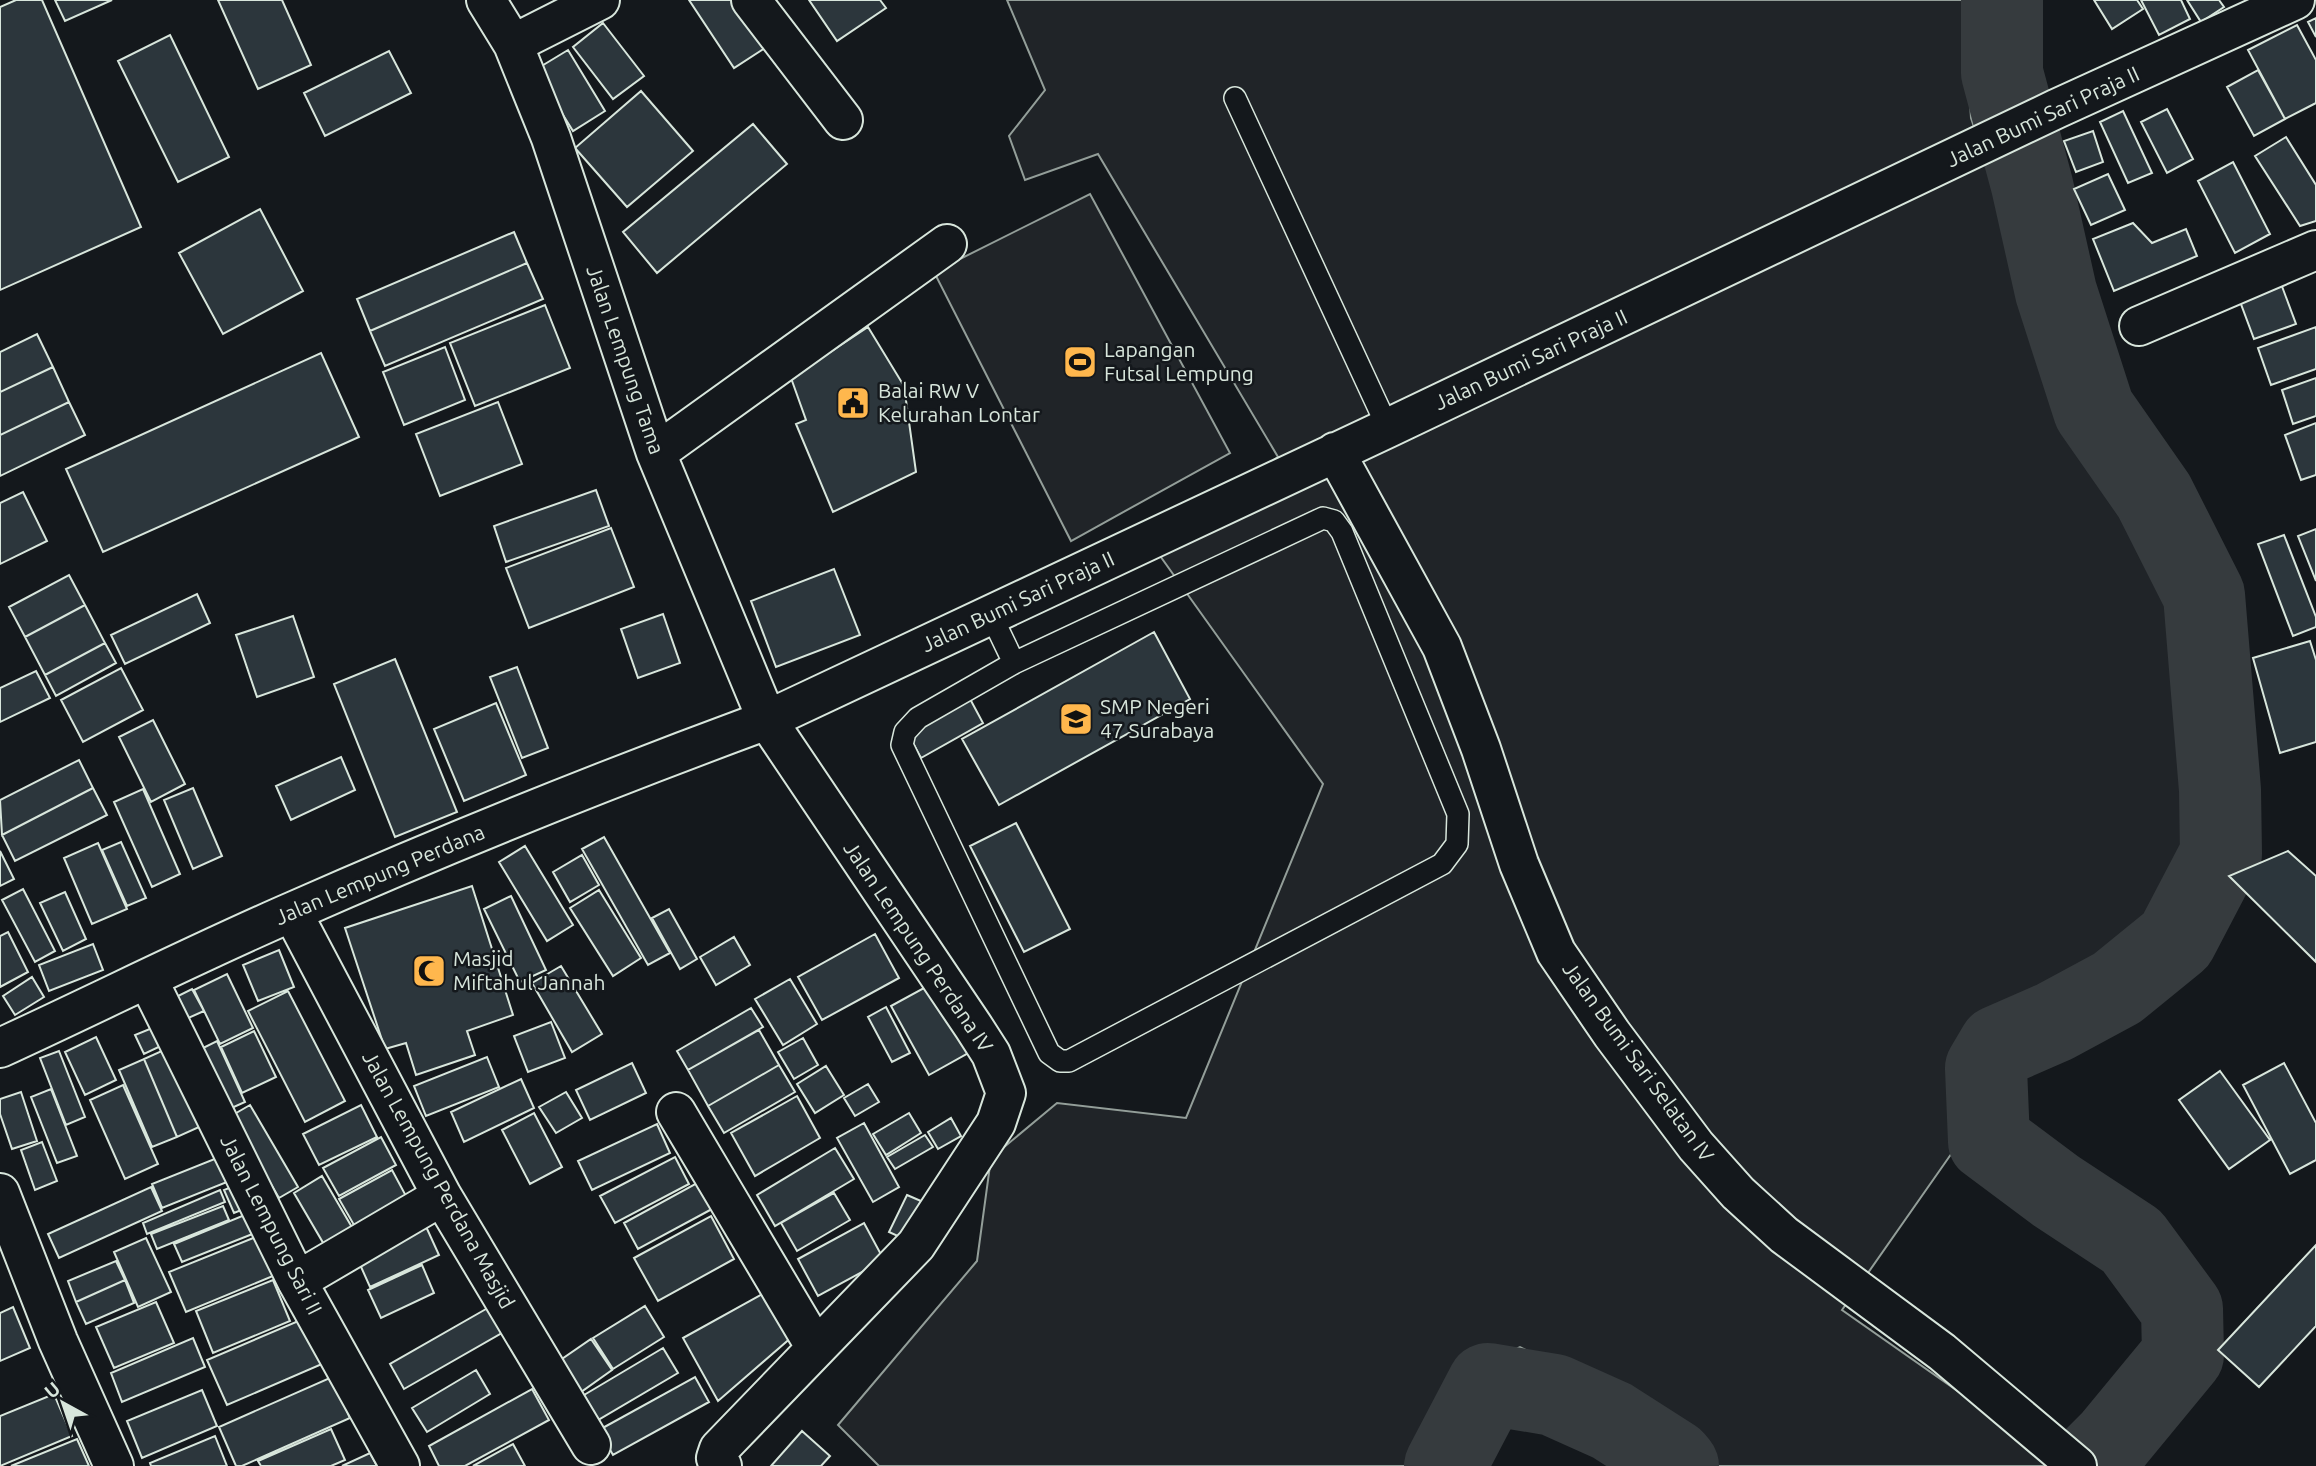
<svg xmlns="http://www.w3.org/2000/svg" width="2316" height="1466" font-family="Ubuntu,sans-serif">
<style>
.green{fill:#202428;stroke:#939e99;stroke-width:2}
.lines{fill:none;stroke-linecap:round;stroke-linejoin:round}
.river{stroke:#363b3e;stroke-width:82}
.building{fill:#2c363c;stroke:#d8e6dc;stroke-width:2}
.service-casing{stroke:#d8e6dc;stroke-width:24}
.minor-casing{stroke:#d8e6dc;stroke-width:42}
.service{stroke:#14181c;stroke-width:21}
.minor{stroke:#14181c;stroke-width:38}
.labels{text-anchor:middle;stroke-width:5;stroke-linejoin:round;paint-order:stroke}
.street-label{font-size:21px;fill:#d8e6dc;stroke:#14181c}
.poi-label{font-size:21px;fill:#d8e6dc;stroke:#14181c;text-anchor:start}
</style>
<rect width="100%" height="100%" fill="#14181c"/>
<!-- green -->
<path class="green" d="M1007,0H1964L1971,118L2069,403L2176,597L2192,655L2199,853L2124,953L2009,1008L1967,1051L1961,1140L1842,1310L2056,1460L2049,1466H1712L1612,1393L1520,1347L1468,1371L1430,1421L1425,1466H879L838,1425L977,1261L991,1158L1057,1103L1186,1118L1323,784L1153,546L1278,457L1098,154L1025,180L1009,136L1045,90Z
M1090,194L1230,453L1071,541L934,272Z"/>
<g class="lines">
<!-- river -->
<path class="river" d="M2002,0V73L2032,185L2056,292L2094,410L2154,496L2204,595L2220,790L2221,854L2176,940L2117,988L2054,1022L1999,1046L1986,1068L1989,1141L2056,1191L2132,1241L2182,1309L2183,1355L2112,1441L2087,1466
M1445,1466L1488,1384L1554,1395L1612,1421L1673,1460L1678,1466"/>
</g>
<!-- building -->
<path class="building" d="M16,0H42L141,227L0,290V7Z
M55,0H112L65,21Z
M218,0H282L311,65L258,89Z
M689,0H733L765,48L734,68Z
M809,0H880L886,8L837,41Z
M2094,0H2137L2143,9L2112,29Z
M2141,0H2181L2190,19L2159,35Z
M2187,0H2219L2224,7L2201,22Z
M2316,18V37L2308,22Z
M603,23L644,76L613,99L573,47Z
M2297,25L2316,60V103L2285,119L2248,50Z
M170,35L229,157L178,182L118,61Z
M568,50L605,111L573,131L535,70Z
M389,51L411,93L325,136L304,93Z
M2258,70L2285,119L2254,136L2227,87Z
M641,91L693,151L627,207L575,148Z
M2167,109L2193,159L2167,173L2141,122Z
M2123,111L2152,173L2128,183L2100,122Z
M753,124L787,164L657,273L623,232Z
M2093,131L2103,162L2076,172L2064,141Z
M2286,137L2316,185V221L2300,226L2255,156Z
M2233,162L2270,234L2235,253L2198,181Z
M2108,174L2125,210L2091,225L2074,189Z
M260,209L303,291L223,334L179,253Z
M2133,223L2152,243L2186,229L2197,256L2114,291L2093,239Z
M514,232L527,263L370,331L357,299Z
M527,263L543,299L385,366L370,331Z
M2280,281L2296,324L2254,339L2238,296Z
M545,305L570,368L475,406L450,343Z
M868,327L904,386L916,472L833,512L796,424L806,420L791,378Z
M2316,327V369L2271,385L2258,348Z
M37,334L53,367L0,392V352Z
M445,347L465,400L404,425L383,372Z
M321,353L359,437L103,552L66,469Z
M53,367L69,402L0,435V392Z
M2316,378V416L2293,424L2282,390Z
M69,402L85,435L0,476V435Z
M498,402L522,464L440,496L416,434Z
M2316,423V475L2301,480L2285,435Z
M596,490L609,526L506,562L494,526Z
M23,492L47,541L0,564V503Z
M611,528L634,587L529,628L506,568Z
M2316,529V581L2298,536Z
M2284,535L2316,617V627L2293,636L2258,544Z
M834,569L860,635L776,667L751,601Z
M69,575L85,605L25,637L9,607Z
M197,594L210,623L125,664L111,635Z
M85,605L105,643L45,675L25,637Z
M663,614L680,663L638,678L621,629Z
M293,616L314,677L257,697L236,635Z
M1154,632L1190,699L999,805L962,739Z
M2310,641L2316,660V742L2280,753L2253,658Z
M105,643L116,663L56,696L45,675Z
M395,659L457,812L395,837L334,684Z
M517,667L548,748L522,758L490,677Z
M121,668L143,710L83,742L61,700Z
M36,671L50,698L0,722V688Z
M969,697L983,723L921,758L907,732Z
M496,703L526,775L464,801L434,729Z
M153,720L185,784L151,802L119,737Z
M341,757L355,790L291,820L276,786Z
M79,760L93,788L2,835L0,800Z
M93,788L107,815L15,861L2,835Z
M193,788L222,856L193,869L164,800Z
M143,789L180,874L152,887L114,802Z
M1016,823L1070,929L1024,952L970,846Z
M604,837L670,953L648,965L582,849Z
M121,842L146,898L127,906L102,850Z
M98,843L127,909L92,924L64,858Z
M525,846L573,925L547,941L499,862Z
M0,851L14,879L0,886Z
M2288,851L2316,876V962L2229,876Z
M582,855L599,885L570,902L553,872Z
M472,886L513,1015L467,1031L475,1055L416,1075L406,1043L385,1049L345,928Z
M23,889L55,951L35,962L2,900Z
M599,890L641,958L613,976L570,908Z
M65,892L86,939L63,951L40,903Z
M511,896L546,970L520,982L484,909Z
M669,909L697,959L680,969L652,918Z
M8,932L28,972L0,987V936Z
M875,934L899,978L822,1020L798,977Z
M734,937L750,965L716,985L700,957Z
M93,944L103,970L49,991L39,965Z
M279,950L294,987L258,1001L243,965Z
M561,966L602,1034L572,1052L532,983Z
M227,974L253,1028L220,1044L194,990Z
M32,977L44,997L15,1015L3,996Z
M790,979L817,1024L783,1045L755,999Z
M933,983L970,1052L929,1075L891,1006Z
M192,989L204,1011L177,1023L166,1002Z
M288,991L345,1101L305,1122L248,1011Z
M886,1007L910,1053L892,1062L868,1017Z
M751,1008L763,1027L688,1070L677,1051Z
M551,1022L565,1058L528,1072L514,1036Z
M157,1026L165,1044L144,1054L135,1035Z
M759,1030L779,1065L708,1106L688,1070Z
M254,1031L276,1077L242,1093L221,1047Z
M96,1037L116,1080L85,1095L65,1052Z
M803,1038L818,1065L794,1079L778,1052Z
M217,1041L245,1102L225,1111L197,1051Z
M175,1045L208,1123L177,1137L144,1059Z
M59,1051L85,1117L66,1125L40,1058Z
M487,1057L499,1087L426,1116L414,1086Z
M144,1059L177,1137L152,1147L119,1070Z
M632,1063L646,1093L590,1120L576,1090Z
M2284,1063L2316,1123V1160L2290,1174L2243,1085Z
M779,1065L795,1092L724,1133L708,1106Z
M826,1066L844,1095L815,1113L797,1084Z
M2220,1071L2270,1140L2229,1169L2179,1100Z
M521,1079L534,1108L464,1142L451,1112Z
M868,1084L879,1102L855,1116L844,1098Z
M123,1085L158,1164L125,1179L90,1100Z
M51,1089L77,1156L57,1163L31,1097Z
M21,1092L37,1141L12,1149L0,1114V1099Z
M566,1092L582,1118L556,1133L539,1107Z
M797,1096L820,1138L755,1176L731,1133Z
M250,1105L298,1187L279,1198L231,1116Z
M361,1105L377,1137L319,1165L303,1134Z
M534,1113L562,1167L530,1184L502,1130Z
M909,1113L921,1133L886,1155L873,1134Z
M951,1118L961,1136L938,1149L928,1132Z
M864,1123L899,1187L873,1202L837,1138Z
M657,1124L670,1153L592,1190L578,1161Z
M925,1135L933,1147L895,1169L887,1157Z
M381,1137L396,1165L339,1196L323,1168Z
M42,1142L57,1181L35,1190L21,1150Z
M835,1148L854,1179L775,1226L757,1195Z
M232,1152L242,1176L162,1208L152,1184Z
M675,1157L689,1184L615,1223L600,1196Z
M392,1170L406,1196L354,1225L339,1199Z
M322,1176L360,1241L332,1258L294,1193Z
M697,1183L712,1209L638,1249L624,1223Z
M239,1184L249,1207L234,1213L224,1190Z
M151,1187L162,1211L59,1258L48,1234Z
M220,1190L225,1202L147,1234L143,1223Z
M834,1193L850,1220L797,1251L781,1223Z
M907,1195L921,1201L902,1238L889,1232Z
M223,1206L229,1220L157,1249L151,1234Z
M247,1214L255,1233L182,1262L174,1244Z
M711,1216L734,1259L658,1301L634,1258Z
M423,1220L439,1255L370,1287L354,1251Z
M864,1223L884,1260L818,1296L798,1259Z
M258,1236L273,1276L186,1312L169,1272Z
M146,1238L171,1292L138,1307L114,1252Z
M2316,1245V1326L2259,1387L2218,1350Z
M116,1261L125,1280L76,1302L68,1281Z
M422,1265L434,1293L381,1318L368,1290Z
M125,1280L134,1303L86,1324L76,1302Z
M273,1280L290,1321L213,1353L196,1311Z
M768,1291L793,1336L718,1401L683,1338Z
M500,1301L514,1326L404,1389L390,1364Z
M156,1302L174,1343L114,1368L96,1327Z
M645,1306L664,1337L613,1369L593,1338Z
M13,1307L30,1348L0,1361V1313Z
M303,1319L322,1364L227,1405L207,1360Z
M193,1338L205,1367L122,1402L111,1373Z
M591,1339L612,1370L581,1392L559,1361Z
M663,1348L678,1373L598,1420L584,1395Z
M476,1370L490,1394L427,1432L412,1408Z
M332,1377L350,1418L242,1466H236L219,1427Z
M695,1377L709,1402L613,1455L599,1430Z
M532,1389L549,1420L465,1466H439L429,1446Z
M202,1390L217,1426L142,1458L127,1421Z
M54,1394L72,1436L0,1466V1416Z
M331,1429L345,1460L331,1466H261L258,1461Z
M802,1431L830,1456L821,1466H771Z
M215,1436L227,1466H151L150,1463Z
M77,1439L89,1466H11Z
M513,1444L525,1466H473Z
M370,1453L377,1466H342Z"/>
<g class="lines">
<defs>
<path id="service" d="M1235,98L1388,428
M1323,518L1334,521L1342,532L1458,814L1457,844L1442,864L1069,1061H1060L1049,1053L902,745L905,732L918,718L1014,663Z
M991,615L1014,663"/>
<path id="minor" d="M486,0L513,44L551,138L656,453L767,720L973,1026L991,1054L1006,1093L996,1123L916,1245L719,1449L716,1458L722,1466
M751,0L843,120
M513,44L600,0
M2139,326L2316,250
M1335,452L1442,647L1481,749L1519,864L1556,952L1612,1034L1696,1146L1738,1193L1784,1235L1942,1352L2077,1466
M656,453L947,244
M292,912L442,1196L591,1445
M148,980L297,1281L400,1466
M0,1048C98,1003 195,954 294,911C450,842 607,779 767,720L1388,428L2056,109L2295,0
M676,1112L816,1348
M0,1193L58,1341L114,1466
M297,1281L442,1196"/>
</defs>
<!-- service casing -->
<use href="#service" class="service-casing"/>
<!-- minor casing -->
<use href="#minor" class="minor-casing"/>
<!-- service -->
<use href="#service" class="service"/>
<!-- minor -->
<use href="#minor" class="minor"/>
</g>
<!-- icons -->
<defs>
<symbol id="stadium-square" viewBox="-11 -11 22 22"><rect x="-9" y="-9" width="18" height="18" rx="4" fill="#ffb74d" stroke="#14181c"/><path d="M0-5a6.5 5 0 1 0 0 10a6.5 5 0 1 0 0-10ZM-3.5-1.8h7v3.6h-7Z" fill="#111"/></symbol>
<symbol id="civic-square" viewBox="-11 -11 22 22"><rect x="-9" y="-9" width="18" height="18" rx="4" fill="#ffb74d" stroke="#14181c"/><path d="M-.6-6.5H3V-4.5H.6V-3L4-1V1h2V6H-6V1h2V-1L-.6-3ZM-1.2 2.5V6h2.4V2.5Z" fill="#111"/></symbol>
<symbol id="school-square" viewBox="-11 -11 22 22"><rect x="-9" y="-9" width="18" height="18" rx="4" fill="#ffb74d" stroke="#14181c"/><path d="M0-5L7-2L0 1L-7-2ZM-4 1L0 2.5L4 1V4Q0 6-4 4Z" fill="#111"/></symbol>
<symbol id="mosque-square" viewBox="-11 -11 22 22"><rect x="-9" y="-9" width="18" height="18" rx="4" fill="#ffb74d" stroke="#14181c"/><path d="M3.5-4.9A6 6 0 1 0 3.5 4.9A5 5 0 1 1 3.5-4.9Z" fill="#111"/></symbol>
</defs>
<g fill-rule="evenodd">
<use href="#stadium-square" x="1061" y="343" width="38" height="38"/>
<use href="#civic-square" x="834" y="384" width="38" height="38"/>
<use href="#school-square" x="1057" y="700" width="38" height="38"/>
<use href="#mosque-square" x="410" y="952" width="38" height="38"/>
</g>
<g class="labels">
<!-- street labels -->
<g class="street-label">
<text transform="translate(2043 117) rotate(-25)" y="7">Jalan Bumi Sari Praja II</text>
<text transform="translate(625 360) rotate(71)" y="7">Jalan Lempung Tama</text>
<text transform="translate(1531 360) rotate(-25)" y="7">Jalan Bumi Sari Praja II</text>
<text transform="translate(1018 602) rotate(-25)" y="7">Jalan Bumi Sari Praja II</text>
<text transform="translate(380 875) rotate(-23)" y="7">Jalan Lempung Perdana</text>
<text transform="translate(918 947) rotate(56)" y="7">Jalan Lempung Perdana IV</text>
<text transform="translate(1638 1062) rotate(54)" y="7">Jalan Bumi Sari Selatan IV</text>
<text transform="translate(438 1180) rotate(61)" y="7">Jalan Lempung Perdana Masjid</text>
<text transform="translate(271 1225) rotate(63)" y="7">Jalan Lempung Sari II</text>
</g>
<!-- poi labels -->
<g class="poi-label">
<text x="1104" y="357">Lapangan<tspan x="1104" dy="24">Futsal Lempung</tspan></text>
<text x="878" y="398">Balai RW V<tspan x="878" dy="24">Kelurahan Lontar</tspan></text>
<text x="1100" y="714">SMP Negeri<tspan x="1100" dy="24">47 Surabaya</tspan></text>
<text x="453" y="966">Masjid<tspan x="453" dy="24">Miftahul Jannah</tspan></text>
</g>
</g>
<!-- north arrow -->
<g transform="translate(63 1403) rotate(320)" stroke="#14181c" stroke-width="5" paint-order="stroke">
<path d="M0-5L12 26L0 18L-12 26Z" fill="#d8e6dc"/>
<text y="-10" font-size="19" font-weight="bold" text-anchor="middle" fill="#d8e6dc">U</text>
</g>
</svg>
